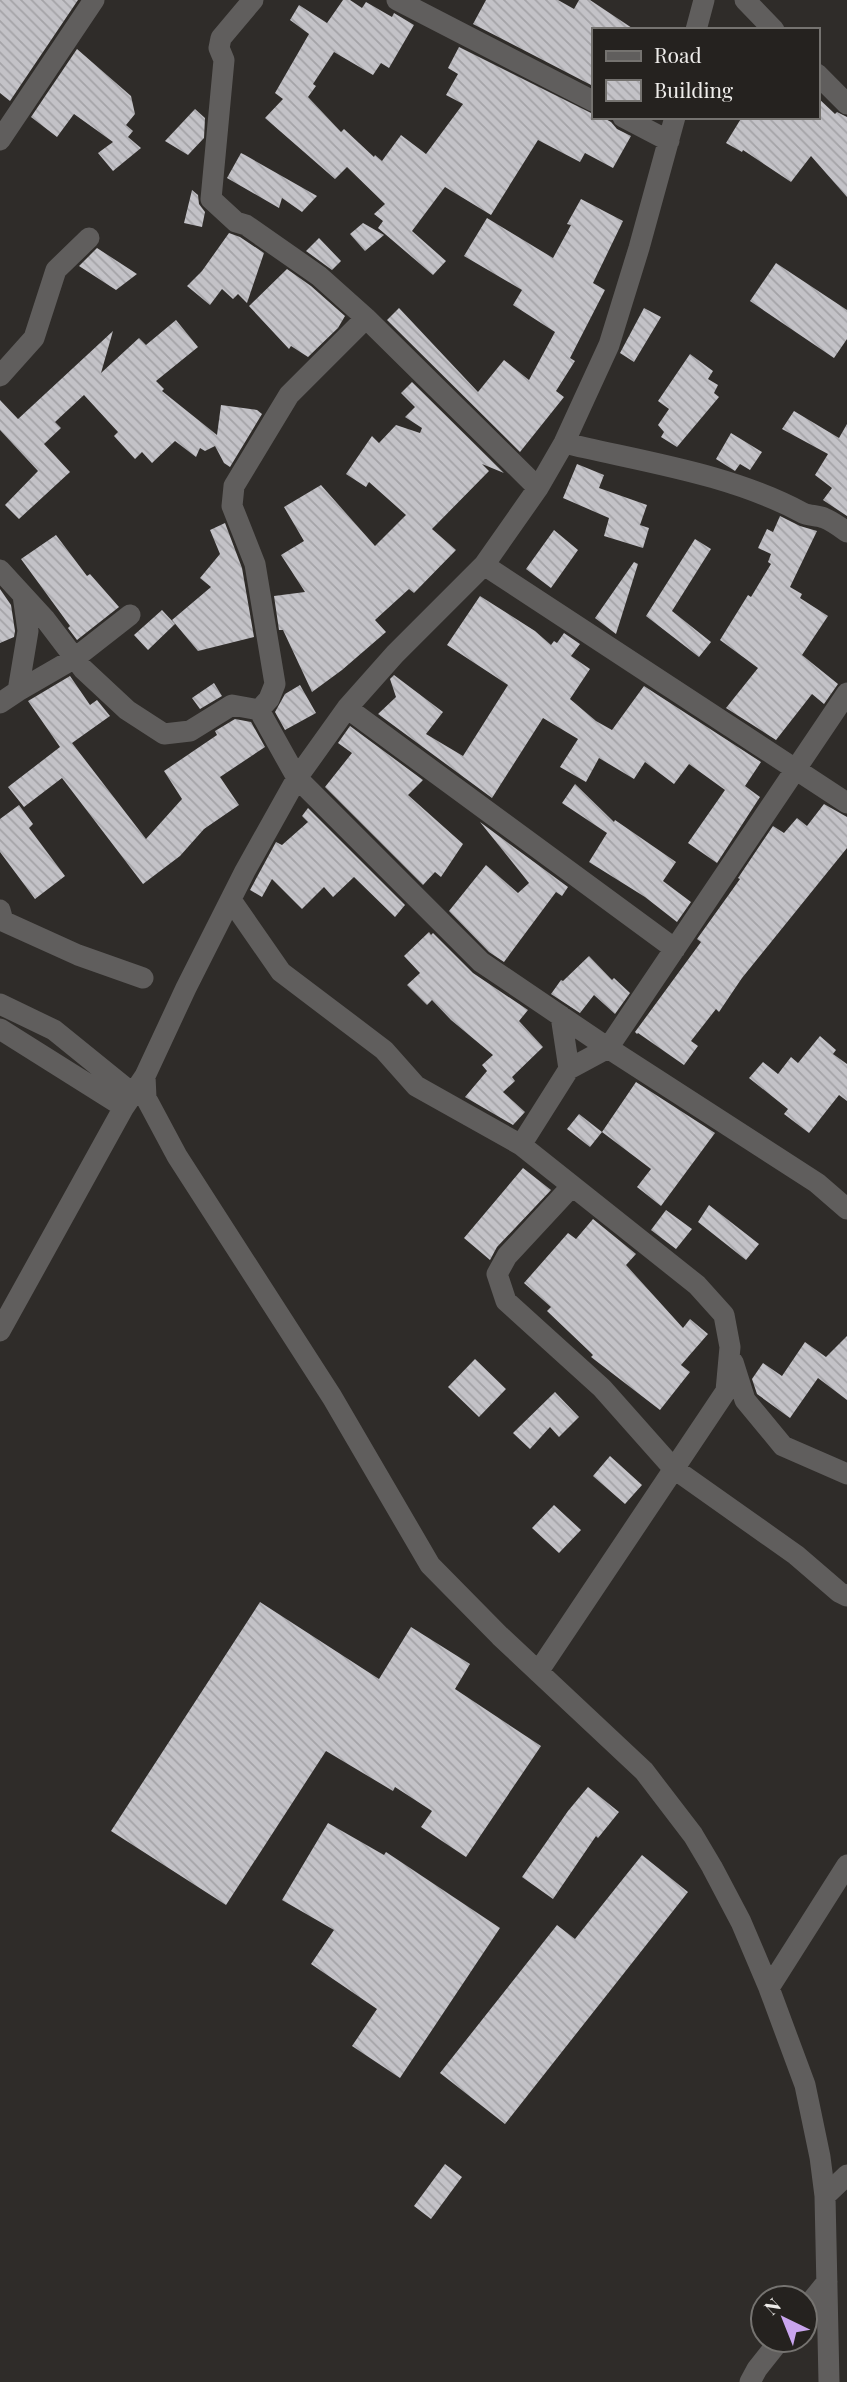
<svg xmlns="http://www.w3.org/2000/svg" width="847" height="2382" font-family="'Playfair Display',serif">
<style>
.building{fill:url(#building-back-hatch)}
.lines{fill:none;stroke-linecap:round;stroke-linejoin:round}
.street{stroke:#605e5d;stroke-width:21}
</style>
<defs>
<pattern id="building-back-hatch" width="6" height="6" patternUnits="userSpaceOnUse" patternTransform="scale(1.75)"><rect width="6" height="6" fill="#c3c2c7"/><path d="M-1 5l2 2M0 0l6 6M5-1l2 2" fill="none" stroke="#a4a3a7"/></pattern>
</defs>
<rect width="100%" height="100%" fill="#2f2c29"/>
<!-- building -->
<path class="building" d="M0,0H78L10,101L0,93Z
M343,0H350L362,8L366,2L392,17L394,13L414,25L389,68L381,63L373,75L334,52L313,84L316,86L308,97L341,132L344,129L374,157L375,155L382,161L401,135L426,154L463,104L446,95L458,74L448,68L459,47L593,114V117H602L611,122L617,129L631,136L613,168L585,153L580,162L538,140L491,215L445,187L412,231L446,261L433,275L378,228L383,221L374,214L385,204L347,167L335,179L265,118L283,99L275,93L309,34L290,20L299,5L327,23Z
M486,0H558L574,9L579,0H590L635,30H593V86L473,24Z
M77,49L131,96L135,114L126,125L133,131L128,137L141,148L113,171L98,153L113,142L74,114L57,137L31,117Z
M817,97L835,114L837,112L847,117V197L811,156L791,182L743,150L742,152L726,143L742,117H817Z
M195,109L205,118L204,138L188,155L165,141Z
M241,153L245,155L317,196L302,212L282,198L279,208L227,178Z
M192,190L198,195L199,204L205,212L202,227L184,223Z
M581,199L623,221L593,283L605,290L570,358L575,361L556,391L564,397L520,452L387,320L399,308L478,392L504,360L529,380L555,332L513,305L522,290L464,256L487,218L553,258L571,225L567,224Z
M363,223L384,235L365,251L350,234Z
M229,233L240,237L264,253L247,303L238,294L233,299L222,289L210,305L187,286L202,271Z
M319,238L341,261L332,270L306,251Z
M97,248L137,274L116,290L79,266Z
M776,263L847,310V339L834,358L750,301Z
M287,269L311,286L345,316L338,328L308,357L291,346L289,349L249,306Z
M644,308L661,317L634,362L620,353Z
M176,320L198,347L156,381L164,389L162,391L217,435L221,405L257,410L262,414L230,467L224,463L215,446L205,451L200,448L196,457L175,441L152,463L142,452L135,459L114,436L118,432L84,395L55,422L61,428L44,444L70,472L19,519L5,505L38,471L0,430V400L18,419L113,331L101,373L139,338L146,345Z
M690,354L713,371L708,379L718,385L714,393L719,397L677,447L661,437L664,432L658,425L669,409L658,401Z
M412,382L504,473L482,464L489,471L432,529L456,550L414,593L409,589L375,620L386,632L342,670L312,692L283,630H279L274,596L305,592L281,555L304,541L284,507L321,485L375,546L406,515L369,482L366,487L346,474L372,436L379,443L396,425L420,433L422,428L405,417L415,407L401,393Z
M794,411L839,438L847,424V516L823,500L832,488L815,475L828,454L782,429Z
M731,433L762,452L750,470L740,464L735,471L716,459Z
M577,464L604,475L599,488L647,505L640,525L649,528L643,548L604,536L609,518L563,498Z
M780,516L800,526L817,531L790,587L802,594L800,598L828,616L802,655L838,684L824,704L812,694L776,740L726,708L758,668L720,640L748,595L751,597L771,564L768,562L771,554L758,548L767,529L773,532Z
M225,523L242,568L254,637L198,651L172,620L211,587L200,578L220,554L210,530Z
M554,530L578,550L551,588L526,569Z
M56,535L87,576L90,574L119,607L77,640L68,628L70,626L21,559Z
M695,539L711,549L672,611L711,642L699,657L646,616Z
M634,562L638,564L616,634L595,618Z
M0,589L11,605L15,631L14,637L0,643Z
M480,596L535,631L551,645L554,641L557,643L564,633L580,644L571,656L590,669L570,699L596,721L612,730L644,686L761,762L745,786L760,797L717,863L688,843L725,790L689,764L674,784L645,762L634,779L599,758L586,782L560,767L578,739L543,718L492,798L378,714L396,697L390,679L394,675L443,712L426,734L463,756L508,685L447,645Z
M162,610L175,624L148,650L134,635Z
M70,676L90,705L97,700L110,716L72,743L146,839L182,799L164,771L217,735L215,731L235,719L251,722L265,747L220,777L239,805L204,829L180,856L143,884L62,778L24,807L8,787L60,747L28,701Z
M214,683L222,696L200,709L192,698Z
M300,685L316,713L285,730L275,712L285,694Z
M350,726L423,780L408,795L463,844L441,877L435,872L423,885L325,787L352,753L338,743Z
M575,784L614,822L615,820L676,862L663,881L691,902L677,922L645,897L589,862L607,833L562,803Z
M824,804L847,817V848L742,978L719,1012L716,1009L691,1041L698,1046L684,1065L638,1033L637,1034L635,1032L701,942L697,939L740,879L738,878L773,826L784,833L797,818L807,826Z
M19,805L33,824L29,828L65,876L35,899L0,852V819Z
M308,808L405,905L395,917L354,877L333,897L324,887L302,909L272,879L262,897L250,890L276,842L282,845L308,822L302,816Z
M480,822L568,887L562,896L556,892L504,962L489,952L449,911L486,865L518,893L529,883Z
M429,932L431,935L433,933L473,973L528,1010L519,1021L543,1047L512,1077L515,1081L503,1092L525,1112L513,1125L465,1097L487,1071L482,1065L493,1055L451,1020L432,1000L427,1005L407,985L420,973L404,956Z
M589,956L612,980L614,978L630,993L615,1014L594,995L580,1013L551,994L561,980L563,981Z
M820,1036L836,1050L833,1054L847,1064V1101L839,1095L809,1133L784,1114L788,1109L749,1078L763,1062L778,1074L791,1057L798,1063Z
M636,1082L715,1133L661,1206L637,1187L651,1169L602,1132Z
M579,1114L602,1132L590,1147L567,1129Z
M523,1168L551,1190L497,1247L490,1260L464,1238Z
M709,1205L759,1244L746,1260L698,1222Z
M666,1210L692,1229L676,1249L651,1230Z
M593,1219L636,1254L626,1265L683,1328L690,1319L708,1334L681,1365L690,1372L660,1410L591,1357L593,1355L590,1352L547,1311L551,1307L524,1283L568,1233L576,1239Z
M847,1336V1400L818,1378L790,1418L757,1394L752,1379L763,1363L782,1376L805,1342L826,1357Z
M475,1359L506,1389L479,1417L448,1387Z
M555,1392L579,1417L559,1437L550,1427L530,1449L513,1433Z
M610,1456L642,1485L625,1504L593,1476Z
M554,1505L581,1530L559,1553L532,1528Z
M260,1602L379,1679L411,1627L470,1664L455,1689L541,1746L466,1857L421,1827L432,1811L395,1787L393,1791L326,1751L226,1905L111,1831Z
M588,1787L619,1812L598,1838L596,1836L553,1899L522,1877L568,1811Z
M328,1823L384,1855L386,1852L500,1928L400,2078L352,2046L377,2009L311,1964L334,1930L282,1900Z
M642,1855L688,1892L505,2124L440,2073L557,1925L575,1939Z
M445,2164L462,2177L431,2219L414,2206Z"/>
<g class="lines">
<!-- street -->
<path class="street" d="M253,0L221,38L219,48L224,60L211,199L236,222L246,225L319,276L366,318L538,488
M397,0L593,101
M745,0L774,30
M696,30L704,0
M817,74L847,104
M623,117L669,141
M675,117L639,248L609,345L564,443L538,488L484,565L395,654L347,708L297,778L245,871L186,988L145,1076L146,1098L177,1156L332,1397L430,1565L500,1636L644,1771L693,1835L712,1867L741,1922L769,1988L805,2085L820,2157L825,2196L829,2382
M0,140L94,0
M0,376L34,338L56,270L89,238
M564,443C644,462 731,474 803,513C809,516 817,515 824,518C832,521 840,527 847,532
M484,565L847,803
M0,570L45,619L83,669L127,710L164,734L190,731L232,705L259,710L297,778L481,962L608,1048L817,1183L847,1209
M18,691L75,658L130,615
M0,703L18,691L28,631L23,595
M347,708L675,949
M259,710L269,699L275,684L255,564L232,506L234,486L289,395L366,318
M231,900L281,972L384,1050L416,1086L521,1145L569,1069L561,1016
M0,910L3,921L78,955L143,978
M0,1004L54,1030L133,1094
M0,1029L124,1107
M569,1069L608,1048L847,693
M521,1145L697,1285L724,1315L730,1347L726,1391L538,1672
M572,1186L507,1256L497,1274L506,1301L602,1388L673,1468L796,1555L839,1592L847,1596
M0,1331L124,1107L145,1076
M733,1362L745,1400L783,1446L847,1474
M769,1988L847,1865
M825,2196L847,2175
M805,2309L827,2282
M750,2382L757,2369L780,2340"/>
</g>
<!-- legend -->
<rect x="592" y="28" width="228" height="91" fill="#25221f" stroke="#757370" stroke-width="2"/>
<rect x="606" y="51" width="35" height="10" fill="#605e5d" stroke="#757370" stroke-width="2"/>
<text x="654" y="63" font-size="21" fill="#eeecea">Road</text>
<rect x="606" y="80" width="35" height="21" fill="url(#building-back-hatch)" stroke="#757370" stroke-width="2"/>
<text x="654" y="98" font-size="21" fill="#eeecea">Building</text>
<!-- north arrow -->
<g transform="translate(784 2319) rotate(317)"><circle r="33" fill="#25221f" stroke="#757370" stroke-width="2"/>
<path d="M0-5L12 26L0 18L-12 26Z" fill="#c9a5ee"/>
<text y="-10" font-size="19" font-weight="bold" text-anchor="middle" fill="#eeecea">N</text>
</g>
</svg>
